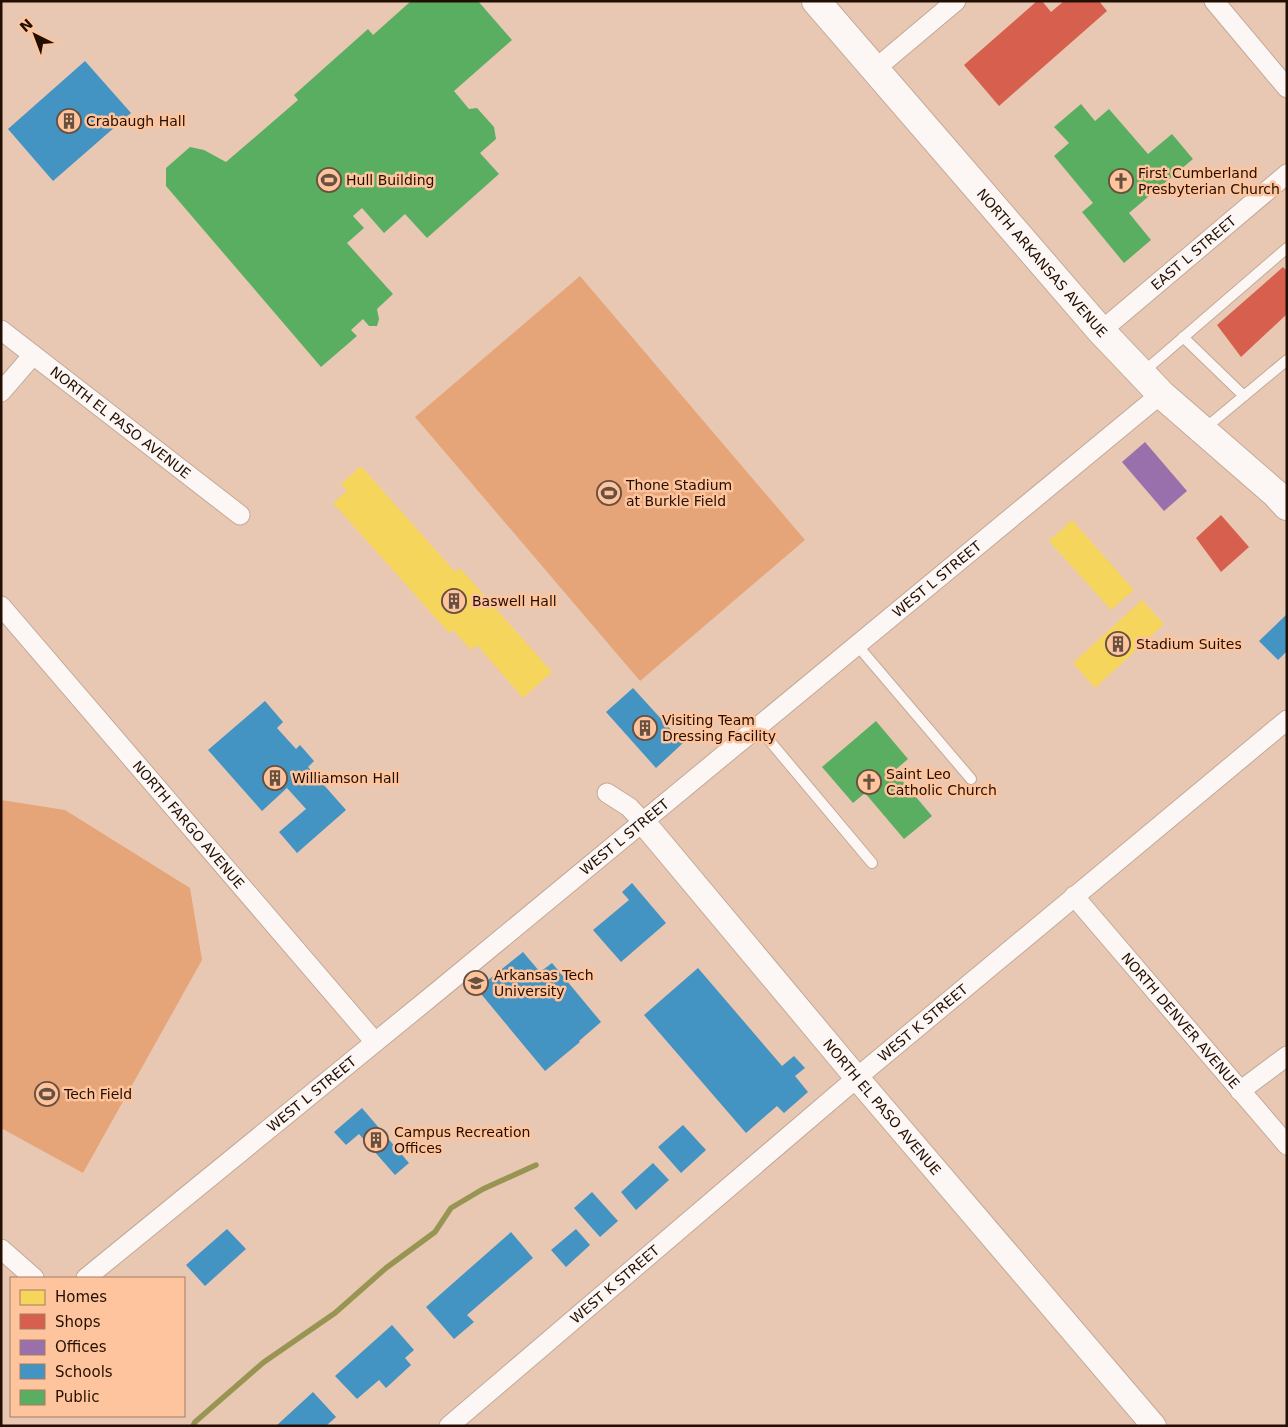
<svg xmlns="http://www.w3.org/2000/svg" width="1288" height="1427" font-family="'DejaVu Sans',sans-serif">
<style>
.green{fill:#e5a578}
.homes{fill:#f6d55c}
.shops{fill:#d6604d}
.offices{fill:#9970ab}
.schools{fill:#4393c3}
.public{fill:#5aae61}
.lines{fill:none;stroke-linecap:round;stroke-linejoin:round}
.stream{stroke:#989552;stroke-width:5.5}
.service-casing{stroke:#c2a998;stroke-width:12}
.minor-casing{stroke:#c2a998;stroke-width:21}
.tertiary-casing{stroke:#c2a998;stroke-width:26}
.trunk-casing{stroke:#c2a998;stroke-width:30}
.service{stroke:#fcf7f4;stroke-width:10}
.minor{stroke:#fcf7f4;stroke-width:19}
.tertiary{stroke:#fcf7f4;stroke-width:24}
.trunk{stroke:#fcf7f4;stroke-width:28}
.labels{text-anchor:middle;stroke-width:5;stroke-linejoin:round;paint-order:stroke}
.poi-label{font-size:14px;fill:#230f02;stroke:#fec49d;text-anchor:start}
.street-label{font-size:14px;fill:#230f02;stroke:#fec49d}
</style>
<rect width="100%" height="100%" fill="#e8c8b3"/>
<!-- green -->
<path class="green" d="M580,276L805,540L640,681L415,417Z
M1,800L65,810L190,888L202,960L83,1173L1,1128Z"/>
<!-- homes -->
<path class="homes" d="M361,466L455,572L460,568L552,672L523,698L477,645L471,650L453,630L449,633L333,503L347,491L341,484Z
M1072,520L1134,590L1111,610L1049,541Z
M1142,600L1164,624L1095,688L1073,663Z"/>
<!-- shops -->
<path class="shops" d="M1037,1H1042L1051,12L1064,1H1099L1107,11L999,106L964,65Z
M1283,267L1287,271V314L1241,357L1217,325Z
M1221,515L1249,547L1221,572L1196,538Z"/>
<!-- offices -->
<path class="offices" d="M1145,442L1187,491L1164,511L1122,462Z"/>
<!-- schools -->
<path class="schools" d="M85,61L131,113L53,181L8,129Z
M1287,614V651L1278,660L1259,641Z
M633,688L683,743L656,768L606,712Z
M265,701L283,722L277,728L296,749L300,745L314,761L308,767L346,810L297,853L279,832L306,809L287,788L262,811L208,750Z
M632,883L666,923L621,962L593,930L629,900L622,892Z
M523,952L540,972L552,963L601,1022L579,1041L580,1042L545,1071L477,989Z
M698,968L782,1066L794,1056L805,1068L795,1076L808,1092L784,1113L777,1106L746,1133L644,1015Z
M362,1108L409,1163L395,1175L359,1134L346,1145L334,1132Z
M683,1125L706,1150L681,1173L658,1147Z
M653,1163L669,1180L636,1210L621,1192Z
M592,1192L618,1221L600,1237L574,1208Z
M227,1229L246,1249L205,1286L186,1265Z
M576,1229L590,1245L566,1267L551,1250Z
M511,1232L533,1258L467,1315L474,1322L454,1339L426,1307Z
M392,1325L414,1350L405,1358L411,1365L386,1388L379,1380L357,1399L335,1376Z
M313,1392L336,1417L326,1426H276Z"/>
<!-- public -->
<path class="public" d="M411,1H478L512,40L454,91L469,109L477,108L494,127L496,139L480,153L499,174L427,238L405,214L384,233L362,208L353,216L364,228L347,243L393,294L377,309L379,319L377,326H369L363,319L351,330L357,336L321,367L166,186V168L190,147L204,150L226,162L298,100L294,95L368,29L373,35Z
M1081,104L1095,121L1109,109L1148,154L1172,134L1193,159L1129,213L1151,240L1124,263L1082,212L1093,203L1054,156L1069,143L1054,127Z
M876,721L908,759L894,771L932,816L904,839L865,793L853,803L822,767Z"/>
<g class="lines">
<!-- stream -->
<path class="stream" d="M193,1426L195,1422L264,1362L335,1313L386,1268L435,1232L451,1208L483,1189L536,1165"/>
<defs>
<path id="service" d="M1183,337L1244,396
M1142,373L1287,248
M1203,430L1287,360
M857,645L971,779
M758,727L872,863"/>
<g id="minor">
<path d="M1214,1L1287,88"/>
<path d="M874,70L956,1"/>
<path id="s1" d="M1,330L240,515"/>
<path id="s2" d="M1101,331L1287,174"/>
<path d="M1,392L33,355"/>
<path id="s3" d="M1,606L375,1042"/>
<path d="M607,793L629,807L643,822"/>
<path id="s4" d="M1074,896L1287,1145"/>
<path d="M1240,1091L1287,1056"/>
<path d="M1,1249L34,1278"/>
<path id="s5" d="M86,1278L438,991L1161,394"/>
<path id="s6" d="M449,1426L872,1065L1287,720"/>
</g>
<g id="tertiary">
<path id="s7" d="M643,822L857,1078L1154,1426"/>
</g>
<g id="trunk">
<path id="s8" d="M816,1L1101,331L1161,394L1276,494L1287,506"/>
</g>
</defs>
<!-- service casing -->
<use href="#service" class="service-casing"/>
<!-- minor casing -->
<use href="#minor" class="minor-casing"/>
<!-- tertiary casing -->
<use href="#tertiary" class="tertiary-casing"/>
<!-- trunk casing -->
<use href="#trunk" class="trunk-casing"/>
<!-- service -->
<use href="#service" class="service"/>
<!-- minor -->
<use href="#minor" class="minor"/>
<!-- tertiary -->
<use href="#tertiary" class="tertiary"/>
<!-- trunk -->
<use href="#trunk" class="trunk"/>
</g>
<!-- icons -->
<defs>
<symbol id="building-ring" viewBox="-11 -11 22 22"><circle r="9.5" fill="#fec49d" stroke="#685040" stroke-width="1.5"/><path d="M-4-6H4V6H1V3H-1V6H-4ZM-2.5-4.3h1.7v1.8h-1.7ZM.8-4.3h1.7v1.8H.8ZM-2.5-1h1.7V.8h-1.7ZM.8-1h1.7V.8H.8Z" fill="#685040"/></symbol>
<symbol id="stadium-ring" viewBox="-11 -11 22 22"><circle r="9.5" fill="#fec49d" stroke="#685040" stroke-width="1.5"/><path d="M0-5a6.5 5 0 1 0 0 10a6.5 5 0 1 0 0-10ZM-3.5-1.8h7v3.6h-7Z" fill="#685040"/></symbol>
<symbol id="church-ring" viewBox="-11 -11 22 22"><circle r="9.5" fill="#fec49d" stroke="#685040" stroke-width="1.5"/><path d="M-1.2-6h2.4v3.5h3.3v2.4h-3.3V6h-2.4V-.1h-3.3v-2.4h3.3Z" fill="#685040"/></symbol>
<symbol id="university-ring" viewBox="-11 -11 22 22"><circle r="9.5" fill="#fec49d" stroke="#685040" stroke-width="1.5"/><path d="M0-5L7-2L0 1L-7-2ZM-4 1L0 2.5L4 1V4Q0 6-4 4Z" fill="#685040"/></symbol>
</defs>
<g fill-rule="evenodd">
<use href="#building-ring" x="55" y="107" width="28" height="28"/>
<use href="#stadium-ring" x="315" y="166" width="28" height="28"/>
<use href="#church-ring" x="1107" y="167" width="28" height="28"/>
<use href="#stadium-ring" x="595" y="479" width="28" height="28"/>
<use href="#building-ring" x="440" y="587" width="28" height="28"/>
<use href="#building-ring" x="1104" y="630" width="28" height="28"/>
<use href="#building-ring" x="631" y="714" width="28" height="28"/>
<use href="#building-ring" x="261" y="764" width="28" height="28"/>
<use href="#church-ring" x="855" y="768" width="28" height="28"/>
<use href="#university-ring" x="462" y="969" width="28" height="28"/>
<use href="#stadium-ring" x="33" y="1080" width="28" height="28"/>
<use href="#building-ring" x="362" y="1126" width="28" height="28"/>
</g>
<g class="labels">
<!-- poi labels -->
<g class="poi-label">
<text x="86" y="126">Crabaugh Hall</text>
<text x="1138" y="178">First Cumberland<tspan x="1138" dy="16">Presbyterian Church</tspan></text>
<text x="346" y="185">Hull Building</text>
<text x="626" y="490">Thone Stadium<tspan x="626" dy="16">at Burkle Field</tspan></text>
<text x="472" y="606">Baswell Hall</text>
<text x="1136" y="649">Stadium Suites</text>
<text x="662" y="725">Visiting Team<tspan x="662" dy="16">Dressing Facility</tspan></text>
<text x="886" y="779">Saint Leo<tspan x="886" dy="16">Catholic Church</tspan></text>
<text x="292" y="783">Williamson Hall</text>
<text x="494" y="980">Arkansas Tech<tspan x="494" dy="16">University</tspan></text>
<text x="64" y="1099">Tech Field</text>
<text x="394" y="1137">Campus Recreation<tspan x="394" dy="16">Offices</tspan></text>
</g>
<!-- street labels -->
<g class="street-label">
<text dy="5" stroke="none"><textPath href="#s2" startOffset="121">EAST L STREET</textPath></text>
<text dy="5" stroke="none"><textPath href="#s8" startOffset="346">NORTH ARKANSAS AVENUE</textPath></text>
<text dy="5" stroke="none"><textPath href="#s1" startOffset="151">NORTH EL PASO AVENUE</textPath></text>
<text dy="5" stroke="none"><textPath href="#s5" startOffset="1101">WEST L STREET</textPath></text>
<text dy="5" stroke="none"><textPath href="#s3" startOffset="288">NORTH FARGO AVENUE</textPath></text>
<text dy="5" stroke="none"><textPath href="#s5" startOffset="696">WEST L STREET</textPath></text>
<text dy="5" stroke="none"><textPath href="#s4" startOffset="164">NORTH DENVER AVENUE</textPath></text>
<text dy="5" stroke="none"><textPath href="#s6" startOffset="622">WEST K STREET</textPath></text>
<text dy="5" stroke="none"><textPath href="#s5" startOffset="291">WEST L STREET</textPath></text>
<text dy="5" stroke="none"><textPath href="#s7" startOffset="372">NORTH EL PASO AVENUE</textPath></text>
<text dy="5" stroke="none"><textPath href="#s6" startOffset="218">WEST K STREET</textPath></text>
</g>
</g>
<!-- border -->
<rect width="1288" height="1427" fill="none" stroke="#230f02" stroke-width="5"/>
<!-- legend -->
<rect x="10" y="1277" width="175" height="140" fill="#fec49d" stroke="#a67c5f"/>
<rect x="20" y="1290" width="25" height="15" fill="#f6d55c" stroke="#a67c5f"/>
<text x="55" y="1302" font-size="15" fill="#230f02">Homes</text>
<rect x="20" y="1314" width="25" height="15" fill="#d6604d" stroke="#a67c5f"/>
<text x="55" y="1327" font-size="15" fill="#230f02">Shops</text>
<rect x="20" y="1340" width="25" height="15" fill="#9970ab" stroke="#a67c5f"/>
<text x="55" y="1352" font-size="15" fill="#230f02">Offices</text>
<rect x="20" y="1364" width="25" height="15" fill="#4393c3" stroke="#a67c5f"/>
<text x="55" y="1377" font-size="15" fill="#230f02">Schools</text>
<rect x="20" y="1390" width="25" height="15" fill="#5aae61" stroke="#a67c5f"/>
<text x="55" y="1402" font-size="15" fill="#230f02">Public</text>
<!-- north arrow -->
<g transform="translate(35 35) rotate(318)" stroke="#fec49d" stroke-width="4" paint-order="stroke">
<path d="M0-4L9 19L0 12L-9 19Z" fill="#230f02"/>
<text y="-8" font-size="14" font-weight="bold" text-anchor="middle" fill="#230f02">N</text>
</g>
</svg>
